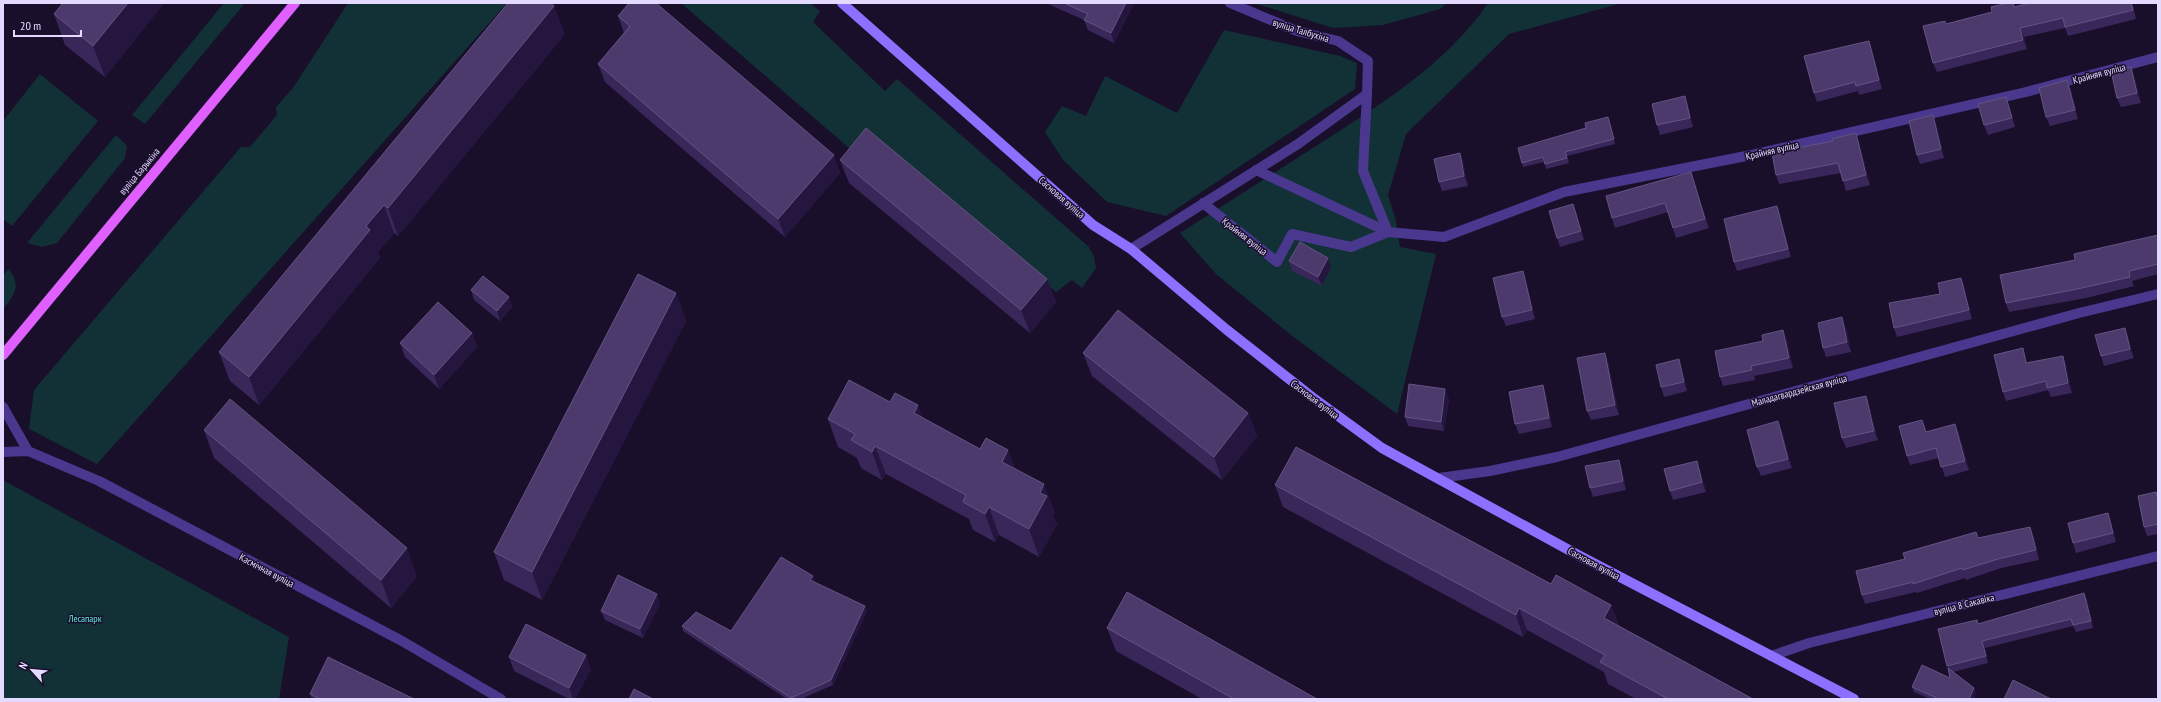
<svg xmlns="http://www.w3.org/2000/svg" width="2161" height="702" font-family="'PT Sans Narrow',sans-serif">
<style>
.green{fill:#113136}
.lines{fill:none;stroke-linecap:round;stroke-linejoin:round}
.street{stroke:#4a378e;stroke-width:10}
.secondary{stroke:#8d70ff;stroke-width:10}
.primary{stroke:#e060ff;stroke-width:10}
.wall{fill:#3a275a}
.shaded-wall{fill:#251640}
.building{fill:#4c3a6c;stroke:#645383}
.labels{text-anchor:middle;stroke-width:3;stroke-linejoin:round;paint-order:stroke}
.street-label{font-size:10px;fill:#e4d9ff;stroke:#190f2b}
.park-label{font-size:10px;fill:#5ce9df;stroke:#190f2b}
</style>
<rect width="100%" height="100%" fill="#190f2b"/>
<!-- green -->
<path class="green" d="M224,3H245L145,124L132,115Z
M348,3H507L97,464L29,429L34,390L241,147H250L277,115L276,107L293,88Z
M681,3H810L820,11L813,22L885,91L897,79L1089,247L1094,257L1096,268L1082,288L1072,280L1056,292L869,136L849,148Z
M1254,3H1447L1440,9L1383,25L1333,28Z
M1488,3H1622L1509,34L1406,134L1388,195L1396,221L1400,247L1436,254L1397,414L1291,335L1216,274L1180,233C1225,204 1271,175 1316,146C1378,106 1446,65 1488,3Z
M1224,30L1340,56L1357,63L1355,89L1166,216L1107,202L1063,160L1045,132L1062,106L1086,116L1105,76L1177,113Z
M40,74L98,121L12,226L3,219V121Z
M116,135L127,146L125,158L57,243L42,247L27,243Z
M9,269C21,286 16,293 3,309V275Z
M3,480L289,637L279,699H3Z"/>
<g class="lines">
<!-- street -->
<path class="street" d="M1256,170L1388,232L1444,237L1564,192L1751,155L2026,92L2158,57
M1203,203L1277,262L1292,234L1351,247L1388,232L1363,171L1367,94
M1131,249L1298,144L1367,94L1368,61L1338,41L1297,31L1230,3
M3,407L28,451L3,452
M28,451L99,481L402,641L501,699
M1439,478L1490,471L1557,457L2079,313L2158,294
M1771,656L1809,643L2158,556"/>
<!-- secondary -->
<path class="secondary" d="M842,3L1093,225L1131,249L1227,330L1312,397L1382,448L1578,555L1854,699"/>
<!-- primary -->
<path class="primary" d="M3,355L295,3"/>
</g>
<!-- wall -->
<path class="wall" d="M63,3H164L105,77L65,45L54,14Z
M1046,3H1134L1114,43L1088,30L1084,20Z
M2014,3L2015,7L2132,3L2136,19L2068,36L2065,28L2024,37L2027,49L1937,72L1933,63L1946,24L1992,12Z
M618,16L840,173L785,237L605,82L598,64L624,33Z
M565,34L398,236L394,233L378,252L380,258L259,405L230,381L219,352Z
M1872,50L1882,89L1859,95L1858,91L1817,102L1814,93Z
M2131,67L2134,76L2141,103L2121,107L2117,98Z
M2067,80L2071,90L2078,119L2050,126L2046,117Z
M1685,96L1688,106L1693,127L1660,135L1657,125Z
M2009,106L2015,127L1988,135L1984,125Z
M1933,115L1936,124L1944,158L1920,164L1917,155Z
M1608,117L1615,144L1567,156L1569,163L1546,169L1544,162L1523,167L1522,163L1586,128Z
M1833,141L1859,142L1870,185L1846,191L1841,173L1779,184L1776,175Z
M1460,153L1463,162L1468,186L1442,191L1439,182Z
M840,160L1047,279L1056,302L1030,333L849,183Z
M1691,172L1709,228L1676,238L1668,212L1615,228L1612,218Z
M1576,213L1584,240L1560,247L1557,238Z
M1780,215L1791,257L1737,271L1734,262Z
M2158,235V274L2132,281L2134,286L2086,298L2009,312L2006,303L2075,260Z
M1289,261L1331,267L1322,286L1292,271Z
M1961,278L1964,287L1972,319L1897,337L1894,328L1940,294Z
M1526,280L1535,319L1506,326L1502,317Z
M471,290L509,297L512,307L500,321L474,300Z
M676,293L686,321L542,600L504,580L494,552Z
M1846,327L1851,352L1826,357L1823,348Z
M2125,328L2128,337L2134,358L2104,366L2101,356Z
M472,333L477,347L439,389L405,357L400,343Z
M1787,340L1793,368L1754,376L1755,380L1723,386L1720,377Z
M2023,348L2027,363L2063,356L2066,365L2072,393L2051,397L2048,390L2006,401L2003,392Z
M1083,353L1248,413L1257,436L1222,480L1092,376Z
M1608,362L1619,415L1591,420L1587,411Z
M1682,369L1687,391L1664,397L1661,387Z
M1543,385L1546,395L1552,427L1519,434L1515,424Z
M1866,396L1869,405L1878,440L1846,448L1842,438Z
M1449,399L1444,431L1408,426L1405,417Z
M890,402L923,418L980,449L1008,450L1015,469L1055,512L1053,515L1057,524L1039,557L999,535L995,542L973,530L969,519L886,474L882,480L861,468L857,458L838,447L828,419Z
M1955,424L1959,434L1969,470L1945,477L1939,458L1910,465L1907,456L1927,432Z
M204,430L417,576L391,608L214,458Z
M1782,431L1792,468L1761,476L1757,467Z
M1619,460L1622,469L1626,490L1593,497L1590,488Z
M1700,470L1706,492L1673,500L1670,491Z
M1275,485L1551,584L1611,605L1619,626L1753,699H1636L1608,684L1604,672L1527,630L1523,637L1283,507Z
M2156,492L2158,496V534L2147,536L2144,527Z
M2111,522L2116,542L2076,553L2073,543Z
M2034,536L2039,560L2001,568L1966,580L1965,578L1917,593L1916,592L1865,604L1862,595L1905,559L1978,538Z
M815,580L814,582L867,611L833,685L801,699H787L683,631L682,626L731,631Z
M2084,593L2087,600L2093,628L2076,632L2073,626L1985,648L1988,663L1953,672L1974,688L1976,693L1973,699H1930L1914,692L1912,687L1950,678L1938,629L1977,620L1978,624Z
M660,603L643,638L605,620L601,611Z
M1107,628L1317,699H1202L1116,651Z
M509,657L591,669L575,699H569L514,671Z
M310,694L414,699H312Z"/>
<!-- shaded-wall -->
<path class="shaded-wall" d="M128,3H164L105,77L93,46Z
M1126,3H1134L1114,43L1111,33Z
M554,6L565,34L398,236L388,208Z
M2020,28L2024,37L2027,49L2023,40Z
M1869,41L1872,50L1882,89L1879,80Z
M2131,67L2134,76L2141,103L2137,93Z
M2067,80L2071,90L2078,119L2075,110Z
M1685,96L1688,106L1693,127L1690,118Z
M2006,97L2009,106L2015,127L2012,118Z
M1933,115L1936,124L1944,158L1941,149Z
M1856,133L1859,142L1870,185L1866,175Z
M1460,153L1463,162L1468,186L1464,176Z
M834,155L840,173L785,237L778,219Z
M1691,172L1694,182L1709,228L1705,219Z
M1573,204L1576,213L1584,240L1581,231Z
M384,205L394,233L378,252L380,258L259,405L249,377L366,226Z
M1777,206L1780,215L1791,257L1788,249Z
M1328,258L1331,267L1322,286L1318,277Z
M1523,271L1526,280L1535,319L1532,310Z
M1961,278L1964,287L1972,319L1969,310Z
M1047,279L1056,302L1030,333L1021,310Z
M676,293L686,321L542,600L532,572Z
M509,297L512,307L500,321L497,311Z
M1842,317L1846,327L1851,352L1847,342Z
M2125,328L2128,337L2134,358L2130,349Z
M1783,330L1787,340L1793,368L1789,358Z
M472,333L477,347L439,389L434,375Z
M2023,348L2026,358L2030,373L2026,363Z
M1605,353L1608,362L1619,415L1615,405Z
M2063,356L2066,365L2072,393L2068,383Z
M1679,359L1682,369L1687,391L1684,382Z
M1543,385L1546,395L1552,427L1549,418Z
M1445,389L1449,399L1444,431L1441,422Z
M1866,396L1869,405L1878,440L1874,431Z
M918,405L928,433L914,413Z
M1248,413L1257,436L1222,480L1214,457Z
M1778,421L1782,431L1792,468L1788,459Z
M1955,424L1959,434L1969,470L1965,461Z
M875,446L886,474L882,480L872,452Z
M1008,450L1019,478L1002,462Z
M1619,460L1622,469L1626,490L1623,481Z
M1697,461L1700,470L1706,492L1702,482Z
M1044,484L1055,512L1053,515L1057,524L1039,557L1029,529L1040,493Z
M989,507L999,535L995,542L985,514Z
M2108,513L2111,522L2116,542L2113,533Z
M2030,527L2034,536L2039,560L2036,550Z
M407,548L417,576L391,608L381,580Z
M813,576L815,580L811,585L810,580Z
M2084,593L2087,600L2093,628L2091,621Z
M657,594L660,603L643,638L640,629Z
M1611,605L1619,627L1604,618Z
M865,606L867,611L833,685L831,680Z
M1519,608L1527,630L1523,637L1516,615Z
M1982,641L1985,648L1988,663L1986,656Z
M586,655L591,669L575,699H573L569,688Z
M1974,688L1976,693L1973,699H1969Z"/>
<!-- building -->
<path class="building" d="M63,3H128L93,46L54,14Z
M508,3H550L554,6L388,208L384,205L366,226L370,230L249,377L219,352Z
M629,3H656L834,155L778,219L598,64L630,26L618,16Z
M1064,3H1126L1111,33L1084,20L1088,14Z
M2007,3H2013L2014,7L2030,3H2131L2133,10L2065,27L2063,18L2020,28L2023,40L1933,63L1923,26L1945,21L1946,24L1992,12L1991,7Z
M1869,41L1879,80L1856,86L1855,82L1814,93L1804,56Z
M2131,67L2137,93L2117,98L2111,71Z
M2067,80L2075,110L2046,117L2039,88Z
M1685,96L1690,118L1657,125L1652,104Z
M2006,97L2012,118L1984,125L1978,104Z
M1933,115L1941,149L1917,155L1909,121Z
M1608,117L1614,139L1565,152L1567,158L1545,164L1543,157L1522,163L1518,148L1586,128L1585,123Z
M866,128L1047,279L1021,310L840,160Z
M1856,133L1866,175L1843,181L1838,163L1776,175L1772,153L1833,141L1832,139Z
M1460,153L1464,176L1439,182L1434,159Z
M1691,172L1705,219L1673,228L1665,203L1612,218L1606,196Z
M1573,204L1581,231L1557,238L1549,211Z
M1777,206L1788,249L1734,262L1724,219Z
M2158,235V264L2129,271L2130,277L2082,288L2006,303L2000,275L2075,260L2074,254Z
M1300,242L1328,258L1318,277L1289,261Z
M1523,271L1532,310L1502,317L1493,278Z
M638,274L676,293L532,572L494,552Z
M483,276L509,297L497,311L471,290Z
M1961,278L1969,310L1894,328L1889,303L1940,294L1938,283Z
M438,302L472,333L434,375L400,343Z
M1118,310L1248,413L1214,457L1083,353Z
M1842,317L1847,342L1823,348L1818,323Z
M2125,328L2130,349L2101,356L2095,335Z
M1783,330L1789,358L1751,366L1752,370L1720,377L1715,351L1763,341L1762,335Z
M2023,348L2026,363L2063,356L2068,383L2047,388L2046,381L2003,392L1994,355Z
M1605,353L1615,405L1587,411L1577,358Z
M1679,359L1684,382L1661,387L1656,365Z
M849,380L890,402L895,393L918,405L914,413L980,449L986,438L1008,450L1002,462L1044,484L1040,493L1047,496L1029,529L989,507L985,514L963,502L966,495L875,446L872,452L851,440L855,434L828,419Z
M1409,384L1445,389L1441,422L1405,417Z
M1543,385L1549,418L1515,424L1509,392Z
M1866,396L1874,431L1842,438L1834,403Z
M230,399L407,548L381,580L204,430Z
M1922,420L1926,432L1955,424L1965,461L1941,467L1936,448L1907,456L1899,426Z
M1778,421L1788,459L1757,467L1747,430Z
M1296,447L1551,584L1556,575L1611,605L1604,618L1753,699H1668L1600,662L1605,655L1519,608L1516,615L1275,485Z
M1619,460L1623,481L1590,488L1585,466Z
M1697,461L1702,482L1670,491L1664,469Z
M2156,492L2158,500V524L2144,527L2138,496Z
M2108,513L2113,533L2073,543L2068,523Z
M2030,527L2036,550L1998,559L1963,570L1962,568L1913,584V582L1862,595L1856,571L1905,559L1903,553L1976,532L1978,538Z
M781,557L813,576L810,580L865,606L831,680L791,698L682,626L696,612L731,631Z
M618,575L657,594L640,629L601,611Z
M1127,592L1317,699H1234L1107,628Z
M2084,593L2091,621L2073,625L2071,619L1982,641L1986,656L1947,666L1938,629L1977,620L1978,624Z
M526,624L586,655L569,688L509,657Z
M328,657L414,699H320L310,694Z
M1922,665L1950,678L1948,668L1974,688L1969,699H1939L1912,687Z
M2013,680L2051,699H2004Z
M634,689L653,699H629Z"/>
<g class="labels">
<!-- street labels -->
<g class="street-label">
<text transform="translate(1301 30) rotate(17)" y="4">вуліца Талбухіна</text>
<text transform="translate(2099 73) rotate(-15)" y="4">Крайняя вуліца</text>
<text transform="translate(1772 150) rotate(-13)" y="4">Крайняя вуліца</text>
<text transform="translate(139 171) rotate(-50)" y="4">вуліца Барыкіна</text>
<text transform="translate(1062 197) rotate(41)" y="4">Сасновая вуліца</text>
<text transform="translate(1245 236) rotate(38)" y="4">Крайняя вуліца</text>
<text transform="translate(1799 390) rotate(-15)" y="4">Маладагвардзейская вуліца</text>
<text transform="translate(1315 399) rotate(37)" y="4">Сасновая вуліца</text>
<text transform="translate(1594 563) rotate(28)" y="4">Сасновая вуліца</text>
<text transform="translate(267 570) rotate(28)" y="4">Касмічная вуліца</text>
<text transform="translate(1964 604) rotate(-14)" y="4">вуліца 8 Сакавіка</text>
</g>
<!-- park labels -->
<g class="park-label">
<text x="85" y="622">Лесапарк</text>
</g>
</g>
<!-- border -->
<rect width="2161" height="702" fill="none" stroke="#e4d9ff" stroke-width="8"/>
<!-- north arrow -->
<g transform="translate(32 670) rotate(297)" stroke="#190f2b" stroke-width="3" paint-order="stroke">
<path d="M0-3L7 15L0 10L-7 15Z" fill="#e4d9ff"/>
<text y="-6" font-size="11" font-weight="bold" text-anchor="middle" fill="#e4d9ff">N</text>
</g>
<!-- scale -->
<path d="M14 30v6h67v-6" fill="none" stroke="#e4d9ff" stroke-width="2"/>
<text x="20" y="30" font-size="12" fill="#e4d9ff" stroke="#190f2b" stroke-width="3" paint-order="stroke">20 m</text>
</svg>
